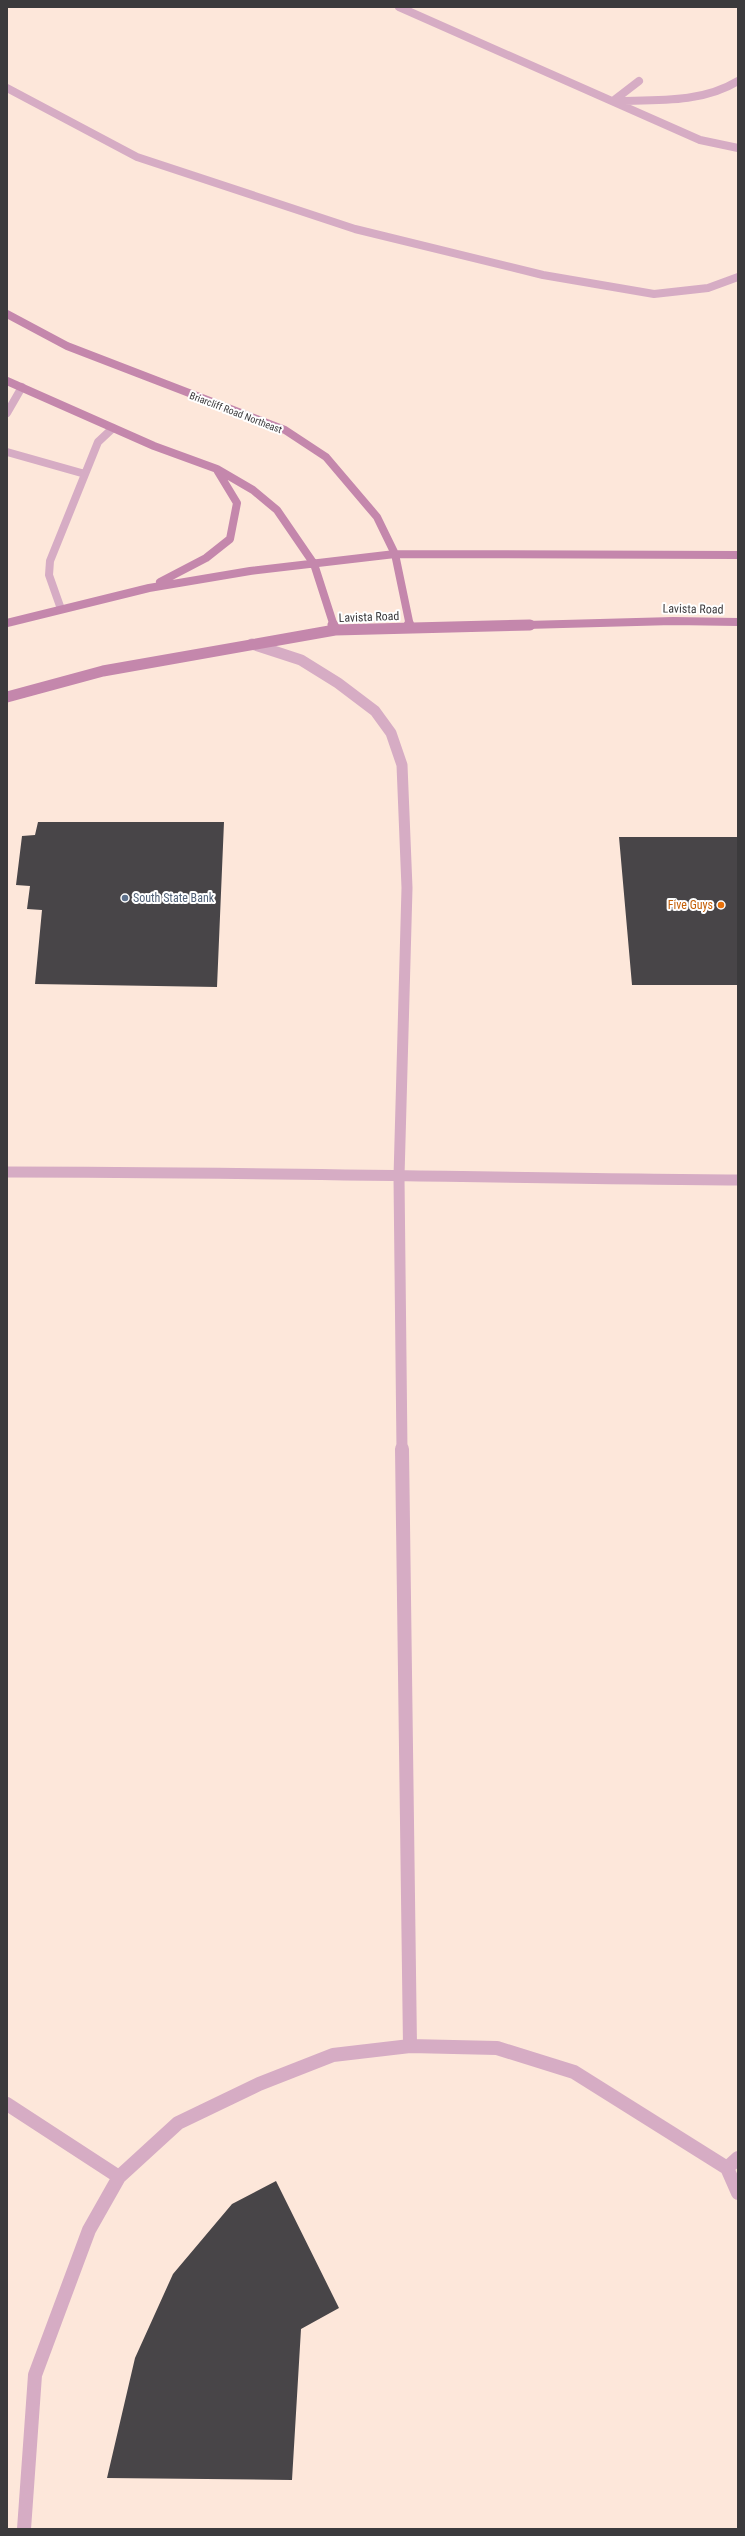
<svg xmlns="http://www.w3.org/2000/svg" width="745" height="2536" font-family="'Roboto Condensed',sans-serif">
<style>
.commercial{fill:#fde7da}
.building{fill:#484548}
.lines{fill:none;stroke-linecap:round;stroke-linejoin:round}
.service-far2{stroke:#d6acc4;stroke-width:8}
.service-far1{stroke:#d6acc4;stroke-width:11}
.service{stroke:#d6acc4;stroke-width:14}
.secondary-far1{stroke:#c487ac;stroke-width:8}
.secondary{stroke:#c487ac;stroke-width:11}
.service-dot{fill:#5c6f8a;stroke:#fff;stroke-width:1.5}
.food-dot{fill:#e8710a;stroke:#fff;stroke-width:1.5}
.labels{text-anchor:middle;stroke-width:4;stroke-linejoin:round;paint-order:stroke}
.far-street-label{font-size:10px;fill:#3b3a3c;stroke:#fff}
.street-label{font-size:12px;fill:#3b3a3c;stroke:#fff}
.service-label{font-size:12px;fill:#4e5e75;stroke:#fff;text-anchor:start}
.food-label{font-size:12px;fill:#c56008;stroke:#fff;text-anchor:end}
</style>
<rect width="100%" height="100%" fill="#f7f5f8"/>
<!-- commercial -->
<path class="commercial" d="M7,7H738V2529H7Z"/>
<!-- building -->
<path class="building" d="M38,822H224L217,987L35,984L42,910L27,909L30,886L16,885L22,836L35,835Z
M619,837H738V985H632Z
M276,2181L339,2308L301,2329L292,2480L107,2478L135,2358L173,2274L232,2204Z"/>
<g class="lines">
<!-- service-far2 -->
<path class="service-far2" d="M399,7L700,140L738,148
M7,88L137,157L355,229L543,275L654,294L708,288L738,277
M613,101L639,81
M617,101C658,100 702,103 738,81
M7,413L22,387
M7,452L85,474
M61,609L49,575L50,561L98,442L113,428"/>
<!-- service-far1 -->
<path class="service-far1" d="M252,644L301,660L338,683L375,711L391,733L402,765L407,888L399,1177L402,1450
M7,1172C251,1172 494,1178 738,1180"/>
<!-- service -->
<path class="service" d="M402,1449L410,2046
M7,2104L119,2177
M727,2168L738,2158
M24,2529L35,2375L89,2230L119,2177L178,2123L259,2084L333,2055L410,2046L497,2048L574,2072L727,2168L738,2193"/>
<!-- secondary-far1 -->
<path class="secondary-far1" d="M7,314L67,346L285,430L326,457L377,517L395,554L410,626
M7,381L154,446L217,469L253,490L277,510L314,564L334,626
M160,582L206,558L230,539L237,503L217,470
M7,623L149,588L250,571L395,554L738,555
M493,626L673,621L738,622"/>
<!-- secondary -->
<path class="secondary" d="M333,625L335,630
M409,625L410,628
M7,697L103,671L335,630L530,625"/>
</g>
<!-- markers -->
<circle class="service-dot" cx="125" cy="898" r="4"/>
<circle class="food-dot" cx="721" cy="905" r="4"/>
<g class="labels">
<!-- far-street labels -->
<g class="far-street-label">
<text transform="translate(236 412) rotate(21)" y="4">Briarcliff Road Northeast</text>
</g>
<!-- street labels -->
<g class="street-label">
<text transform="translate(693 609) rotate(1)" y="4">Lavista Road</text>
<text transform="translate(369 617) rotate(-2)" y="4">Lavista Road</text>
</g>
<!-- service labels -->
<g class="service-label">
<text x="133" y="902">South State Bank</text>
</g>
<!-- food labels -->
<g class="food-label">
<text x="713" y="909">Five Guys</text>
</g>
</g>
<!-- border -->
<rect width="745" height="2536" fill="none" stroke="#3b3a3c" stroke-width="16"/>
</svg>
